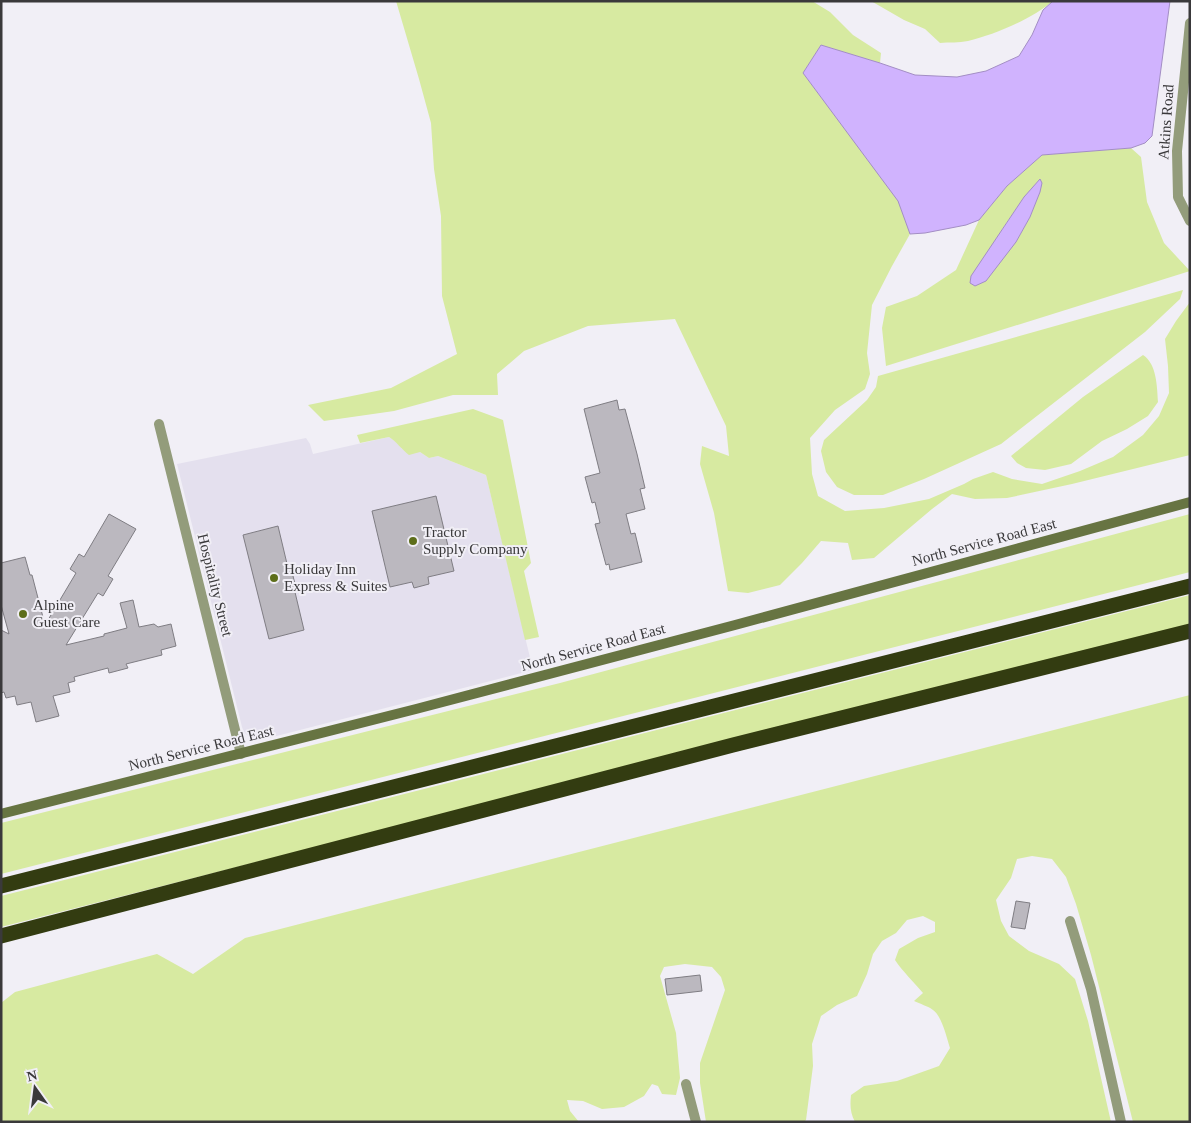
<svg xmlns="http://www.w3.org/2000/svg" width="1191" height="1123" font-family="Georgia,serif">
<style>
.built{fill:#e4e0ee}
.green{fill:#d7eaa1;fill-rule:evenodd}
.water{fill:#d0b3fe;stroke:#a38ec4}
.building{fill:#bbb8bf;stroke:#7f7d83}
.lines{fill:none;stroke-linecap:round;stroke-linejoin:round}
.street{stroke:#939c7b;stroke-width:10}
.secondary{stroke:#677442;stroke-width:10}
.highway{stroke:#333c11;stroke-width:15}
.poi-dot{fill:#5d6e1a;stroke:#f1eff6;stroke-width:2}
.labels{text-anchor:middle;stroke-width:4;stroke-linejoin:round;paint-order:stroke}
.street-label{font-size:15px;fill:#3a393b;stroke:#f1eff6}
.poi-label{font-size:15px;fill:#3a393b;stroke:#f1eff6;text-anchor:start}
</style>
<rect width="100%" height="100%" fill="#f1eff6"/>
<!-- built -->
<path class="built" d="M389,437L398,443L402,449L420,452L429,458L438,456L486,475L533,670L261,740L260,738L253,739L250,738L244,732L242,727L177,464L306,438L310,444L313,454Z"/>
<!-- green -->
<path class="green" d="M396,1H812L830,12L853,35L881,53L880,63L821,45L803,73L899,201L910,234L892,266L872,305L867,353L870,374L865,389L835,410L810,438L812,474L818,496L845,511L884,508L929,499L964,484L973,479L993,472L1012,479L1042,484L1080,471L1113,457L1143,435L1159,416L1169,393L1168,366L1165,339L1176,321L1190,302V455L1072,484L1007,498L975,499L952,494L932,509L874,558L852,560L848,543L821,541L802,563L780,585L748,593L728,591L714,513L700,464L702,446L729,456L726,426L675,319L588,326L524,351L497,374L498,395H453L394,411L324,421L308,405L391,388L457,354L442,296L441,216L434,169L431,123L419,79Z
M871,1H1053C1032,19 994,35 968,41C959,43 949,42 940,43L925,29L904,20Z
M1131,148L1141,157L1147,202L1164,243L1190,271L886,366L882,328L886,307L917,296L956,270L979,220L1007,186L1042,155ZM1040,179V192L1030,217L1016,242L1001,231L1024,197Z
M1183,290L1180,299L1145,332L1001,444L924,479L883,495H854L837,487L826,472L821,451L824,440L867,400L876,387L878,376Z
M1143,355C1157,364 1157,387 1158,402L1148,416L1127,429L1102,441L1071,464L1045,470L1026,468L1017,463L1011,456L1083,397Z
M473,409L503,420L531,563L524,571L539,637L525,640L486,475L438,456L429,458L420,452L409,455C401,449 397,442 389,437L360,443L357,435Z
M1190,514V572L1,874V823L560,683Z
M1190,595V625L1,927V896Z
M1190,695V1122H1133L1091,955L1076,904L1066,877L1052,859L1032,856L1017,859L1011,878L996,900L1001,921L1009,936L1029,951L1059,964L1075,979L1088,1021L1111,1122H855C850,1113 850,1105 851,1095L864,1086L897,1081L939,1066L950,1048C947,1039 942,1016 933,1010C928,1006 920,1004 914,1001L923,993C914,982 903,972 895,960L899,949L918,938L935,932V922L923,916L907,920L896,933L882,941L873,954L867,974L857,996L837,1005L821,1016L812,1044L813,1066L806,1120L804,1122H706L700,1083V1063L725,990L721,977L712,967L685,964L664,967L660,976L676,1033L680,1078L676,1095L662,1094L658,1086L652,1084L644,1096L624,1107L602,1109L583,1101L567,1100L570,1111L579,1122H1V1003L15,992L157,954L193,974L245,938Z"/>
<!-- water -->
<path class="water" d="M1053,1H1170L1152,136L1145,143L1131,148L1042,155L1007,186L979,220L966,225L925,233L910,234L898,201L803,73L821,45L880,63L915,75L957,77L986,71L1019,56L1032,35L1043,10Z
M1040,179L1042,183L1040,192L1030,217L1016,242L986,281L975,286L970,283L971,276L1024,197Z"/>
<!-- building -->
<path class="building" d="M617,400L619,410L625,409L637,454L645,488L640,489L645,509L626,514L631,534L635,533L642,562L610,570L609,564L606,565L595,524L600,523L595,502L592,503L585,477L600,473L584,409Z
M436,496L454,571L428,577L429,584L414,588L412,582L390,587L372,511Z
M109,514L136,529L108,576L113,579L103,596L98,593L66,645L104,636V634L127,628L120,603L133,600L139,627L154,624L158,627L171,624L176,646L161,650L162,655L126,664L128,668L109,673L108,668L74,677L75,681L68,683L70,692L53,696L59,716L36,722L31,702L17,705L15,696L6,698L4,692L1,693V630L9,634L1,605V563L25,557L30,575H32L45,625L76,573L70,569L79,554L84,557Z
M278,526L288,568H291L296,588H294L304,630L269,639L243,535Z
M1016,901L1030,903L1025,929L1011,927Z
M700,975L702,991L667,995L665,979Z"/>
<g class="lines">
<!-- street -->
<path class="street" d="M1190,23L1177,151L1178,197L1190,221
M159,424L241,754
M1070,921L1091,989L1121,1122
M686,1084L696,1122"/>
<!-- secondary -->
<path class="secondary" d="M1,814L416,709L735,625L1190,502"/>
<!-- highway -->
<path class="highway" d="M1,886L1190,586
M1,936L733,745L1190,631"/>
</g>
<!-- markers -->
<g class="poi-dot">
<circle cx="413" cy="541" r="5"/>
<circle cx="274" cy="578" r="5"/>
<circle cx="23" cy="614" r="5"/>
</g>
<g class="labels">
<!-- street labels -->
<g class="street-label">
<text transform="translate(1166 122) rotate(-86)" y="5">Atkins Road</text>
<text transform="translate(984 542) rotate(-15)" y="5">North Service Road East</text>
<text transform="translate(215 585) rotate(76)" y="5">Hospitality Street</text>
<text transform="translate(593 647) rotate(-15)" y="5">North Service Road East</text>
<text transform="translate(201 748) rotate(-14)" y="5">North Service Road East</text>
</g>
<!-- poi labels -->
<g class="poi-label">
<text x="423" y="537">Tractor<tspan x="423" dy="17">Supply Company</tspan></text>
<text x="284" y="574">Holiday Inn<tspan x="284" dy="17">Express &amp; Suites</tspan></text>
<text x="33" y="610">Alpine<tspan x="33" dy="17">Guest Care</tspan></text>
</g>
</g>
<!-- border -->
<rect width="1191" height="1123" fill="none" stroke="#3a393b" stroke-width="5"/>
<!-- north arrow -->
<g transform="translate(35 1088) rotate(346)" stroke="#f1eff6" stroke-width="4" paint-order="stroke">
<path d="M0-4L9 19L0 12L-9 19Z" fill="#3a393b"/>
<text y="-8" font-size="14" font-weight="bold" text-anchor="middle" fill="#3a393b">N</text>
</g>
</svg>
